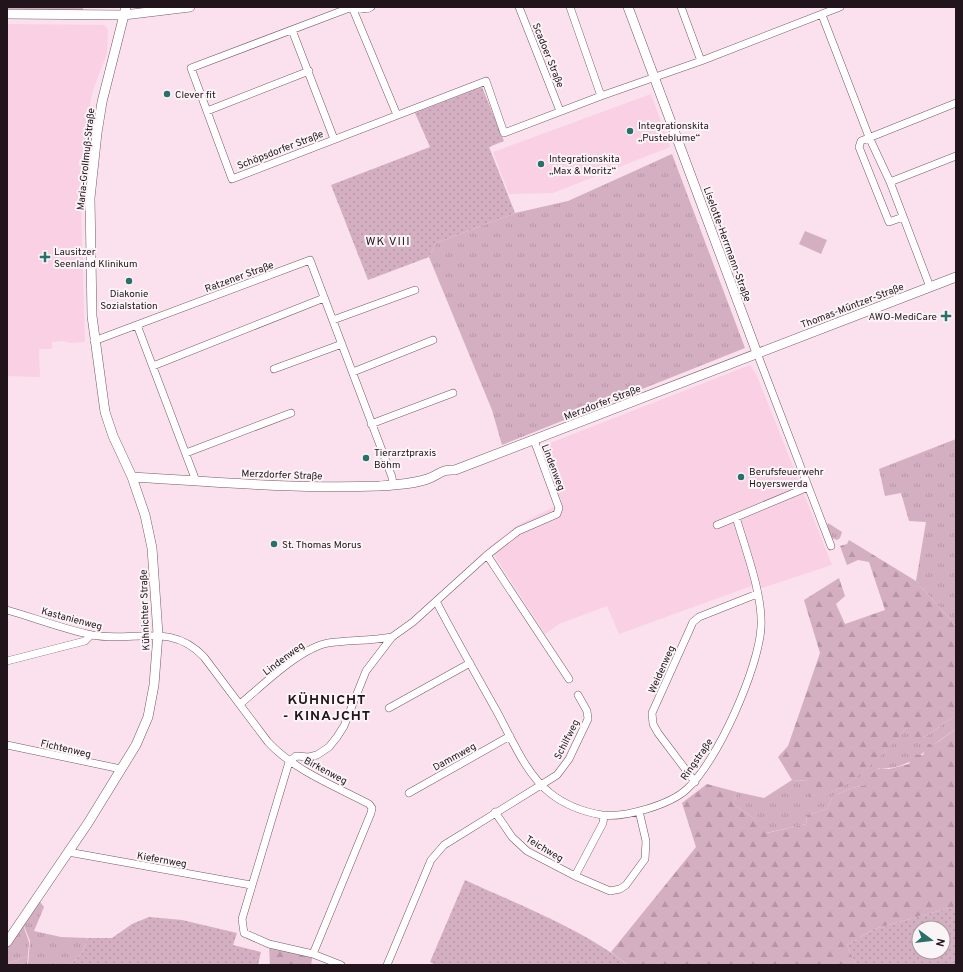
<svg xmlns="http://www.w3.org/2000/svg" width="963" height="972" font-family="Overpass,sans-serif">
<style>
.built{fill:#f9d0e4}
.grass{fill:url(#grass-tufts)}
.forest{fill:url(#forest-firs)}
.park{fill:url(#park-dots);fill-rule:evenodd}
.pitch{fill:#d4afc1}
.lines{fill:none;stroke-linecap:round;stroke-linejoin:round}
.minor-casing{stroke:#765968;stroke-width:8}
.tertiary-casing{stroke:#765968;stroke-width:10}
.minor{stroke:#fff;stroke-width:7}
.tertiary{stroke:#fff;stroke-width:9}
.poi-dot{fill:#287069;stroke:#fbf4f7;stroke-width:1.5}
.labels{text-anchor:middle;stroke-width:4;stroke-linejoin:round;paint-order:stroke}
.street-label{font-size:10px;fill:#21151b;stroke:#fbf4f7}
.poi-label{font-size:10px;fill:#21151b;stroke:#fbf4f7;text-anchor:start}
.quarter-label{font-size:12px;letter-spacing:1px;fill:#21151b;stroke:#fbf4f7}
.district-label{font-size:14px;font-weight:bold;letter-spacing:1px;fill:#21151b;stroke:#fbf4f7}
</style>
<defs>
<pattern id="grass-tufts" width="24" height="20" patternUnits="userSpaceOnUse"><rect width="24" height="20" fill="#d4afc1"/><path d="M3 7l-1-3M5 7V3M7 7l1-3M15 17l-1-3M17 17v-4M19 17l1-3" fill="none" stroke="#b696a5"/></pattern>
<pattern id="forest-firs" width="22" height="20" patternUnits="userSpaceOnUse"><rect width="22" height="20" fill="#d4afc1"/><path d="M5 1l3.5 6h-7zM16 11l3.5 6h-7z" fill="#b696a5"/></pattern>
<pattern id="park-dots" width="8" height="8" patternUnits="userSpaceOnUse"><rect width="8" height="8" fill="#d4afc1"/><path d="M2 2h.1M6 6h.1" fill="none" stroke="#b696a5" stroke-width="1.8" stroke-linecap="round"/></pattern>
</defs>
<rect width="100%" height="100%" fill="#fbe0ed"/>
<!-- built -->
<path class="built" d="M7,24L105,25L108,30L107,53L93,90L90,103L91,113L80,173L85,342L71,343L63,341L52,342V349H39L40,377L7,376Z
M651,94L670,147L553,193L509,194L493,152Z
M750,365L757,376L832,565L759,589L757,584L619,634L607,606L559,624L545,634L489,547L516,526L562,503L540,447Z"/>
<!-- grass -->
<path class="grass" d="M7,7L83,8V10H7Z
M672,154L745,348L502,445L492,410L429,257L436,243L515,213L568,201Z
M956,439V626L916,581L926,522L909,521L901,493L885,496L879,469Z
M828,523L842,532L840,538L837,540L832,538L827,526Z
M956,715V729C949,734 942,738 935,744C917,757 904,770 879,768L866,785L852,788L833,796L827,809L807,815L806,824L766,833L752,817L733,804L737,792L764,798L792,780L809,781L828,793C849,788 893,745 906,728L923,738Z
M37,898L44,907L34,931L61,937L88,938L82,953L70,965H28L30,941L22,921Z
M22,922L29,942L28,956L7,964V943Z"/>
<!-- forest -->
<path class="forest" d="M849,540L916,581L956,626V715L923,738H914L906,728C893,746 849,788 828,793L826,800L809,805V781L792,780L778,757L788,746L820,653L804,600L839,578L845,596L836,604L845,624L885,610L869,562L858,560L847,565L840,546L847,544Z
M956,729V906L874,929L847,945L856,965H628L611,952L696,847L682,803L707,784L737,792L733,804L752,817L767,833L806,824L807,815L827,809L833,796L852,788L866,785L867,777L880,768L889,769L909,764L912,754L923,755L928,744H935Z
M269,945L313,954L311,965H270Z
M28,956L27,965H7V964Z"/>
<!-- park -->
<path class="park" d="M482,87L504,141L489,147L515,213L436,243L429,257L368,280L331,185L430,147L415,113Z
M465,880C517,904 583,929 628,965H436L430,962Z
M956,906V965H856L847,945L874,929ZM919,928H943V952H919Z
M149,917L182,920L237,933L233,945L261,952L258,965H70L82,953L88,938H112L132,924Z"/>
<!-- pitch -->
<path class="pitch" d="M805,231L827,240L821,254L799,244Z"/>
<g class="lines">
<defs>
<path id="minor" d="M352,7L367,9L371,7
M519,7L560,111
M570,7L601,96L701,61L840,7
M681,7L701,61
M822,15L869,137L890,182L930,287
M292,30L334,139
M207,111L309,71
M397,115L352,7L191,68L232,179L486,81L504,133L601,96
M890,182L956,156
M903,217L889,222L859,147L861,141L956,103
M333,320L415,290
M137,325L196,481
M94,341L310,260L392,477L393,485
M757,353L831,546
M153,366L324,298
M274,369L342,344
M353,372L433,340
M371,424L453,393
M186,453L291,413
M717,525L808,487
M487,555L569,679
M436,601C455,638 476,674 496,710C511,737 525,773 550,793C565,805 584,812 602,815C624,818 670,805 687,789C717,762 759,668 761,627C763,595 745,548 736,517
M7,610C35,618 63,629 92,635C132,643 170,621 204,657L268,742C295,771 335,786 369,804L372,808L371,813L313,954L341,965
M7,661L85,641L91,635
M240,704C262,686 300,648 328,643C349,640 370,641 392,637
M389,708L470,663
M7,745L121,769
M289,762L296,756L309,757L317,755L329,747L337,737L344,726L366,671L392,637L413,622L487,555L518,531L557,514L559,508L534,440
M289,762L242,919L244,933L269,944L313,954
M695,782L658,733L653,724L652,713L693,622L699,617L757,594
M409,793L510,736
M495,812L512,837L527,851L575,876L610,891L620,889L626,885L645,859L646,841L639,811
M68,852L251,885
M575,876L603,823L604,815
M387,965L431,860L444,845L557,775L569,759L588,719L587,711L578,695"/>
<path id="tertiary" d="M628,7L757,353
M7,14L124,15L190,7
M132,477C214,482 296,489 379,486C395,485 415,484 430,478C440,474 442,469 455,470L956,277
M7,942L88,823L136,745L148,717L154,685L158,634L152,548L145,515L132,477L113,436L105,412L92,316L90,198L97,133L102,102L126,7"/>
</defs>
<!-- minor casing -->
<use href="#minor" class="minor-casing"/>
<!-- tertiary casing -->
<use href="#tertiary" class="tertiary-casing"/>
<!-- minor -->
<use href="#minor" class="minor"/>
<!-- tertiary -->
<use href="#tertiary" class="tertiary"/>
</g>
<!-- markers -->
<g class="poi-dot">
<circle cx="167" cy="94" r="4"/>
<circle cx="630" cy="131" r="4"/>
<circle cx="541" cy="164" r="4"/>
<path d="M43 251h4v4h4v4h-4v4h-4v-4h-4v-4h4z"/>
<circle cx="129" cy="281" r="4"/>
<path d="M944 310h4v4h4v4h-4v4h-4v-4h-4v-4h4z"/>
<circle cx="366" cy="458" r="4"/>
<circle cx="741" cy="477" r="4"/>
<circle cx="274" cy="544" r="4"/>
</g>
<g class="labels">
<!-- street labels -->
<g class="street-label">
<text transform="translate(549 55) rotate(68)" y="4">Scadoer Straße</text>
<text transform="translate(280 149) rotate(-21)" y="4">Schöpsdorfer Straße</text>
<text transform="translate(85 159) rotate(-84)" y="4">Maria-Grollmuß-Straße</text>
<text transform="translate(728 244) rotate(70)" y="4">Liselotte-Herrmann-Straße</text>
<text transform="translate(239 276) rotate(-20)" y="4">Ratzener Straße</text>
<text transform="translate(852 305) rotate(-21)" y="4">Thomas-Müntzer-Straße</text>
<text transform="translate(602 402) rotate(-21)" y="4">Merzdorfer Straße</text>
<text transform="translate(554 467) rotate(69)" y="4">Lindenweg</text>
<text transform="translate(282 474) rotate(2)" y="4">Merzdorfer Straße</text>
<text transform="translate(144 610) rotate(-92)" y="4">Kühnichter Straße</text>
<text transform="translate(72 618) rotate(15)" y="4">Kastanienweg</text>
<text transform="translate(283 658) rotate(-37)" y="4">Lindenweg</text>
<text transform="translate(661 669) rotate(-66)" y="4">Weidenweg</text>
<text transform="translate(566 739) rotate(-63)" y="4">Schilfweg</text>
<text transform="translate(66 748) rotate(13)" y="4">Fichtenweg</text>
<text transform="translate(454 756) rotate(-29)" y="4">Dammweg</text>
<text transform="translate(696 759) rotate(-55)" y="4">Ringstraße</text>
<text transform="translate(326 770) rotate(28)" y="4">Birkenweg</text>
<text transform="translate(545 848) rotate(31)" y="4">Teichweg</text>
<text transform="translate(162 859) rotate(10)" y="4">Kiefernweg</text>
</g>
<!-- poi labels -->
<g class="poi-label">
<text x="175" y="98">Clever fit</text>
<text x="638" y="129">Integrationskita<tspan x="638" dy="12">„Pusteblume“</tspan></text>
<text x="549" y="162">Integrationskita<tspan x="549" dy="12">„Max &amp; Moritz“</tspan></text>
<text x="54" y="255">Lausitzer<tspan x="54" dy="12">Seenland Klinikum</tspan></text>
<text x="129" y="297" text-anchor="middle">Diakonie<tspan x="129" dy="12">Sozialstation</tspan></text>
<text x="937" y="320" text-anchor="end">AWO-MediCare</text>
<text x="374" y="456">Tierarztpraxis<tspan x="374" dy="12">Böhm</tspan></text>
<text x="749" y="475">Berufsfeuerwehr<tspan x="749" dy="12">Hoyerswerda</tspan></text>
<text x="282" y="548">St. Thomas Morus</text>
</g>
<!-- quarter labels -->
<g class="quarter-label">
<text x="388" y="245">WK VIII</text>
</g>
<!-- district labels -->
<g class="district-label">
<text x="327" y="704">KÜHNICHT<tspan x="327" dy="16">- KINAJCHT</tspan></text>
</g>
</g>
<!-- border -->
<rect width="963" height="972" fill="none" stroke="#21151b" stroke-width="16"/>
<!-- north arrow -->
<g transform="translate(931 940) rotate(105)"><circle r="19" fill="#fbf4f7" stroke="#a49b9f"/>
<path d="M0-3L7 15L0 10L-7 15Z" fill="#287069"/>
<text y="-6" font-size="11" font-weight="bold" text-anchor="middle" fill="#21151b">N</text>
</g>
</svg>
